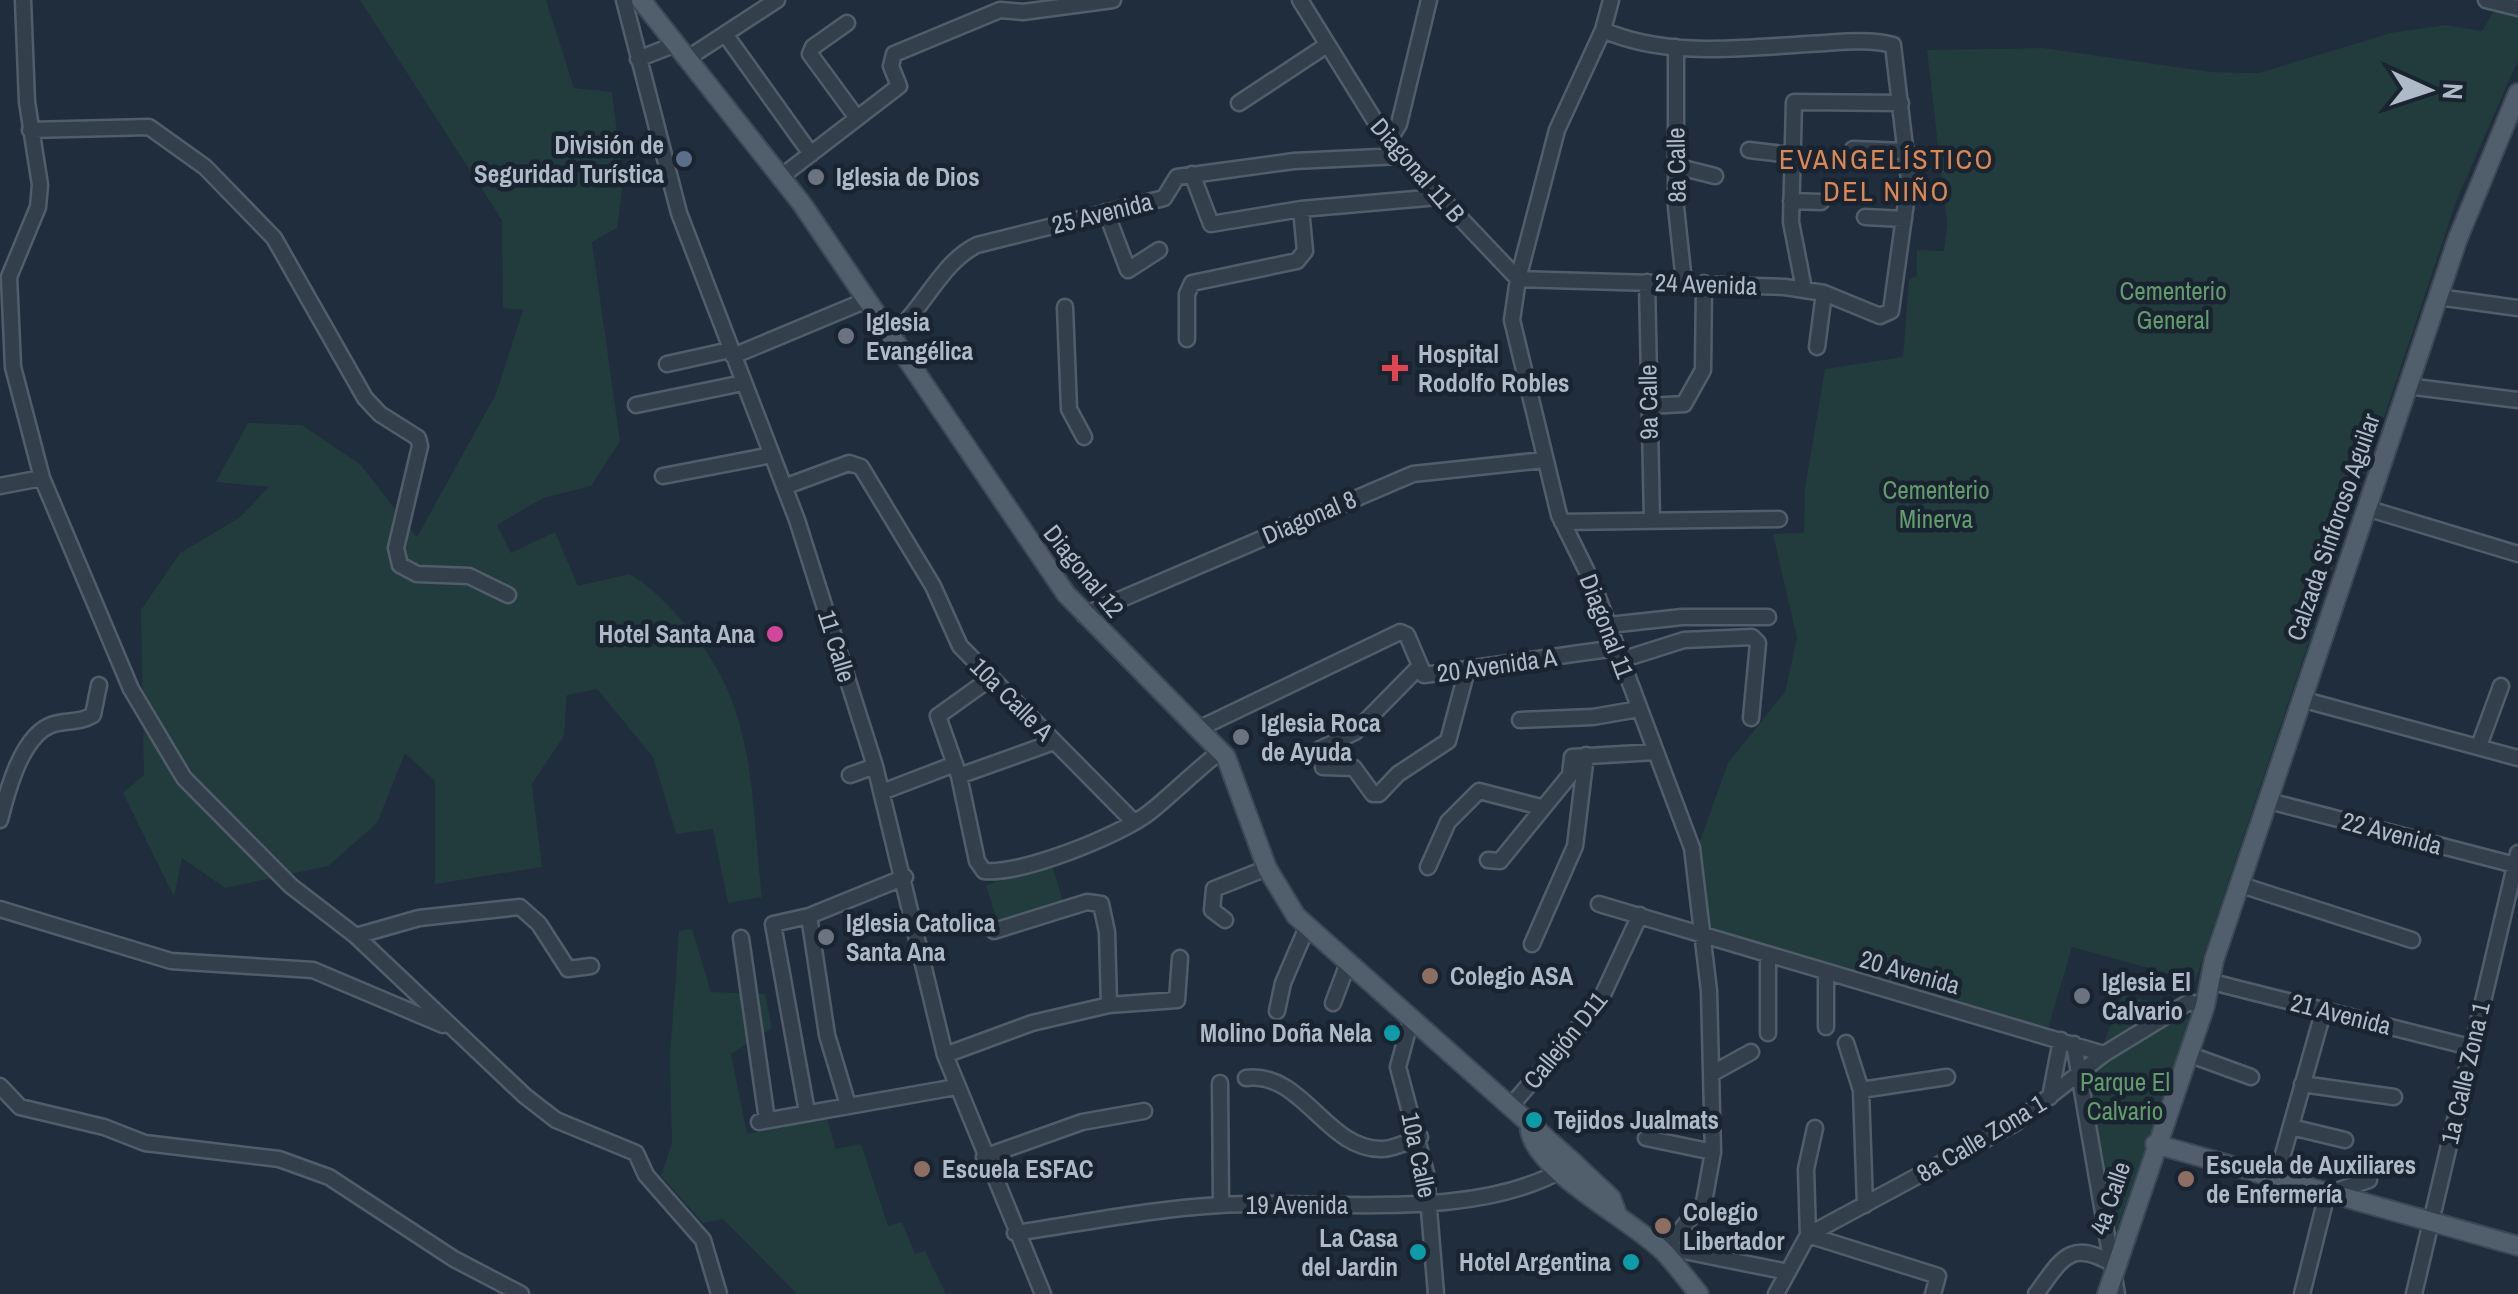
<svg xmlns="http://www.w3.org/2000/svg" width="2518" height="1294" font-family="'Archivo Narrow',sans-serif">
<style>
.green{fill:#223b3d}
.lines{fill:none;stroke-linecap:round;stroke-linejoin:round}
.minor-casing{stroke:#515d6a;stroke-width:19}
.major-casing{stroke:#3d4855;stroke-width:22}
.minor{stroke:#343f4c;stroke-width:14}
.major{stroke:#515e6c;stroke-width:18}
.service-dot{fill:#5c6f8a;stroke:#192430;stroke-width:4}
.worship-dot{fill:#6b7280;stroke:#192430;stroke-width:4}
.health-dot{fill:#e0444e;stroke:#192430;stroke-width:4}
.hotel-dot{fill:#d1479c;stroke:#192430;stroke-width:4}
.education-dot{fill:#8d6e63;stroke:#192430;stroke-width:4}
.culture-dot{fill:#0f9aa8;stroke:#192430;stroke-width:4}
.labels{text-anchor:middle;stroke-width:9;stroke-linejoin:round;paint-order:stroke}
.poi-label{font-size:25px;font-weight:bold;fill:#aebac8;stroke:#192430;text-anchor:start}
.street-label{font-size:25px;fill:#aebac8;stroke:#192430}
.park-label{font-size:25px;fill:#639b6d;stroke:#192430}
.neighbourhood-label{font-size:28px;letter-spacing:2.5px;fill:#dd8854;stroke:#192430}
</style>
<rect width="100%" height="100%" fill="#202d3c"/>
<!-- green -->
<path class="green" d="M360,0H546L574,88L612,92L623,183L617,228L592,242L620,441L591,486L543,498L497,525L511,553L555,532L578,586L629,574C648,584 661,598 676,614C759,701 749,787 762,897L728,903L713,829L676,834L653,757L597,689L567,695L564,736L532,784L542,867L435,884V781L405,753L377,823L328,866L225,888L182,858L174,897L123,793L144,775L141,610L180,553L239,518L269,487L216,482L248,423L302,425L361,465L417,537L496,394L523,310L503,308L502,220Z
M2496,7L2518,14V60L2457,199L2195,981L2072,947L2047,1032L1709,934L1697,849L1728,763L1785,692L1797,638L1773,534L1804,533L1805,488L1825,369L1903,357L1909,279L1917,276V250L1944,251L1947,224L1927,50L2043,48L2211,72L2259,73L2391,33L2445,25L2482,31Z
M1052,865L1064,904L998,924L986,885Z
M692,929L711,992L765,994L772,1028L731,1054L747,1134L827,1118L836,1149L861,1144L888,1226L902,1222L915,1254L925,1251L946,1294H797L723,1219L703,1223L661,1176L672,1143L670,1058L679,931Z
M2122,995L2180,1008L2101,1051Z
M2182,1014L2191,1022L2114,1236L2108,1237L2084,1087L2089,1072Z"/>
<g class="lines">
<defs>
<path id="minor" d="M23,0L27,102L40,185L38,207L9,277L13,367L42,478L131,689L184,778L291,886L356,936L525,1096L556,1120L636,1153L646,1175L703,1240L719,1294
M624,0L679,213L797,520L875,766L945,1055L1043,1294
M1300,0L1388,142L1518,279
M1611,0L1603,30L1557,130L1518,279L1512,320L1559,515L1593,584L1692,848L1709,991L1713,1152L1704,1202L1663,1251
M2486,0L2518,8
M847,23L813,47L810,54L857,118
M725,34L811,154
M1676,47V207L1684,282
M688,58L777,0
M638,59L676,44
M1239,103L1327,45
M30,130L149,127L205,167L274,238L365,398L380,414L418,438L420,446L396,548L400,565L417,574L469,576L508,595
M1388,142L1399,124L1429,0
M1853,149L1907,151
M1749,150L1791,155
M1675,166L1715,176
M1192,174L1211,224L1301,209L1438,197
M782,176L899,86L891,66L894,54L1000,10L1023,12L1113,0
M1791,201L1821,202
M1106,212L1128,270L1159,250
M1865,217L1904,219
M1518,279L1785,287L1824,293L1880,316L1891,311L1909,181L1893,45C1866,38 1835,43 1808,44C1741,48 1667,58 1603,30
M1647,282L1652,521
M1804,289L1791,222L1794,102L1901,103
M2438,297L2518,308
M1065,307L1069,409L1084,437
M891,335C923,311 941,262 977,245L1164,198L1177,177L1294,161L1400,156
M1187,339V294L1192,283L1297,261L1305,251L1301,209
M1817,347L1824,293
M733,356L867,300
M667,364L730,350
M2407,386L2518,400
M636,405L743,383
M1648,406L1684,404L1703,370L1704,283
M663,476L772,455
M0,486L42,478
M784,487L849,463L861,467L933,586L960,646L1132,820
M2366,508L2518,554
M1562,522L1779,519
M1084,615L1413,474L1544,460
M1609,625L1682,617H1768
M1621,660L1684,640L1752,637L1758,643L1751,718
M1419,667L1355,732L1320,749L1323,767L1354,768L1373,794H1379L1398,774L1448,741L1467,670
M991,678L938,716L959,776L977,861L984,871C1021,875 1121,835 1150,812C1175,792 1196,770 1221,751
M2301,699L2518,758
M1520,720L1593,717L1639,709
M1198,729L1400,632L1407,635L1424,675L1616,648
M2479,746L2501,686
M850,775L875,766
M959,776L1054,742
M882,792L955,764
M2269,801L2515,865
M0,820C7,792 22,733 54,724C68,720 80,723 93,715L99,685
M1488,860L1500,861L1570,775L1572,757L1655,752
M1428,867L1448,822L1479,791L1541,807
M2241,885L2412,940
M1599,904L2104,1054
M0,909L171,961L313,970L443,1025
M809,916L827,1035L848,1105
M1225,920L1212,910L1214,889L1267,868
M994,931L1087,902L1101,904L1107,932L1109,1005
M356,936L419,918L520,907L539,924L568,969L591,966
M741,938L767,1120
M1532,944L1575,846L1586,755
M1768,955V1033
M1826,973V1027
M2212,982L2470,1047
M1333,1003L1348,963
M1277,1011L1283,983L1307,927
M1411,1019L1398,1067L1426,1173L1436,1294
M1846,1043L1861,1090L1865,1205
M2074,1044L2117,1294
M2188,1054L2251,1077
M945,1055L1032,1023L1109,1005L1177,1000L1180,958
M1713,1073L1751,1052
M1246,1078C1303,1071 1326,1150 1382,1149C1394,1149 1409,1141 1420,1137
M1220,1083L1221,1205
M2302,1084L2394,1097
M0,1086L20,1107L104,1127L145,1143L279,1159L329,1177L454,1259L521,1294
M1861,1090L1947,1077
M2050,1097L2061,1040
M1510,1107L1599,1003L1640,915
M807,1112L773,924L809,916L905,877
M759,1122L956,1087
M2291,1127L2345,1140
M1646,1138L1713,1152
M984,1157L1082,1122L1144,1111
M2276,1179L2324,1009
M1015,1233C1083,1223 1151,1209 1220,1205C1322,1199 1476,1223 1567,1167
M1808,1235L1938,1276L1933,1294
M1808,1235L1806,1169L1815,1128
M1669,1248L1788,1272
M1776,1294L1808,1235L2014,1124L2104,1054L2189,1002L2205,1006
M2036,1294C2062,1259 2070,1238 2114,1265
M2302,1294L2327,1194L2369,1180
M2414,1294L2518,853"/>
<path id="major" d="M641,0L802,204L1066,594L1226,757L1267,868L1296,916L1574,1163L1611,1198L1616,1211
M1530,1131C1537,1172 1632,1220 1663,1251C1676,1264 1687,1280 1699,1294
M2155,1144L2518,1246
M2107,1294L2205,1006L2214,960L2458,238L2518,93"/>
</defs>
<!-- minor casing -->
<use href="#minor" class="minor-casing"/>
<!-- major casing -->
<use href="#major" class="major-casing"/>
<!-- minor -->
<use href="#minor" class="minor"/>
<!-- major -->
<use href="#major" class="major"/>
</g>
<!-- markers -->
<circle class="service-dot" cx="684" cy="159" r="10"/>
<g class="worship-dot">
<circle cx="816" cy="177" r="10"/>
<circle cx="846" cy="336" r="10"/>
<circle cx="1241" cy="737" r="10"/>
<circle cx="826" cy="937" r="10"/>
<circle cx="2082" cy="996" r="10"/>
</g>
<path class="health-dot" d="M1390 353h10v10h10v10h-10v10h-10v-10h-10v-10h10z"/>
<circle class="hotel-dot" cx="775" cy="634" r="10"/>
<g class="education-dot">
<circle cx="1430" cy="976" r="10"/>
<circle cx="922" cy="1169" r="10"/>
<circle cx="2186" cy="1179" r="10"/>
<circle cx="1663" cy="1226" r="10"/>
</g>
<g class="culture-dot">
<circle cx="1392" cy="1033" r="10"/>
<circle cx="1534" cy="1120" r="10"/>
<circle cx="1418" cy="1252" r="10"/>
<circle cx="1631" cy="1262" r="10"/>
</g>
<g class="labels">
<!-- poi labels -->
<g class="poi-label">
<text x="664" y="154" text-anchor="end">División de<tspan x="664" dy="29">Seguridad Turística</tspan></text>
<text x="836" y="186">Iglesia de Dios</text>
<text x="866" y="331">Iglesia<tspan x="866" dy="29">Evangélica</tspan></text>
<text x="1418" y="363">Hospital<tspan x="1418" dy="29">Rodolfo Robles</tspan></text>
<text x="755" y="643" text-anchor="end">Hotel Santa Ana</text>
<text x="1261" y="732">Iglesia Roca<tspan x="1261" dy="29">de Ayuda</tspan></text>
<text x="846" y="932">Iglesia Catolica<tspan x="846" dy="29">Santa Ana</tspan></text>
<text x="1450" y="985">Colegio ASA</text>
<text x="2102" y="991">Iglesia El<tspan x="2102" dy="29">Calvario</tspan></text>
<text x="1372" y="1042" text-anchor="end">Molino Doña Nela</text>
<text x="1554" y="1129">Tejidos Jualmats</text>
<text x="2206" y="1174">Escuela de Auxiliares<tspan x="2206" dy="29">de Enfermería</tspan></text>
<text x="942" y="1178">Escuela ESFAC</text>
<text x="1683" y="1221">Colegio<tspan x="1683" dy="29">Libertador</tspan></text>
<text x="1398" y="1247" text-anchor="end">La Casa<tspan x="1398" dy="29">del Jardin</tspan></text>
<text x="1611" y="1271" text-anchor="end">Hotel Argentina</text>
</g>
<!-- street labels -->
<g class="street-label">
<text transform="translate(1676 165) rotate(-91)" y="9">8a Calle</text>
<text transform="translate(1418 170) rotate(49)" y="9">Diagonal 11 B</text>
<text transform="translate(1102 213) rotate(-14)" y="9">25 Avenida</text>
<text transform="translate(1706 284) rotate(2)" y="9">24 Avenida</text>
<text transform="translate(1648 402) rotate(-91)" y="9">9a Calle</text>
<text transform="translate(1309 517) rotate(-23)" y="9">Diagonal 8</text>
<text transform="translate(2333 527) rotate(-71)" y="9">Calzada Sinforoso Aguilar</text>
<text transform="translate(1084 571) rotate(51)" y="9">Diagonal 12</text>
<text transform="translate(1607 626) rotate(69)" y="9">Diagonal 11</text>
<text transform="translate(837 646) rotate(73)" y="9">11 Calle</text>
<text transform="translate(1497 665) rotate(-8)" y="9">20 Avenida A</text>
<text transform="translate(1012 699) rotate(45)" y="9">10a Calle A</text>
<text transform="translate(2392 833) rotate(15)" y="9">22 Avenida</text>
<text transform="translate(1910 972) rotate(16)" y="9">20 Avenida</text>
<text transform="translate(2341 1014) rotate(14)" y="9">21 Avenida</text>
<text transform="translate(1565 1040) rotate(-51)" y="9">Callejón D11</text>
<text transform="translate(2465 1073) rotate(-77)" y="9">1a Calle Zona 1</text>
<text transform="translate(1981 1138) rotate(-31)" y="9">8a Calle Zona 1</text>
<text transform="translate(1419 1155) rotate(78)" y="9">10a Calle</text>
<text transform="translate(2110 1198) rotate(-71)" y="9">4a Calle</text>
<text x="1297" y="1214">19 Avenida</text>
</g>
<!-- park labels -->
<g class="park-label">
<text x="2173" y="300">Cementerio<tspan x="2173" dy="29">General</tspan></text>
<text x="1936" y="499">Cementerio<tspan x="1936" dy="29">Minerva</tspan></text>
<text x="2125" y="1091">Parque El<tspan x="2125" dy="29">Calvario</tspan></text>
</g>
<!-- neighbourhood labels -->
<g class="neighbourhood-label">
<text x="1887" y="169">EVANGELÍSTICO<tspan x="1887" dy="32">DEL NIÑO</tspan></text>
</g>
</g>
<!-- north arrow -->
<g transform="translate(2428 90) rotate(93)" stroke="#192430" stroke-width="8" paint-order="stroke">
<path d="M0-8L18 38L0 25L-18 38Z" fill="#aebac8"/>
<text y="-15" font-size="28" font-weight="bold" text-anchor="middle" fill="#aebac8">N</text>
</g>
</svg>
